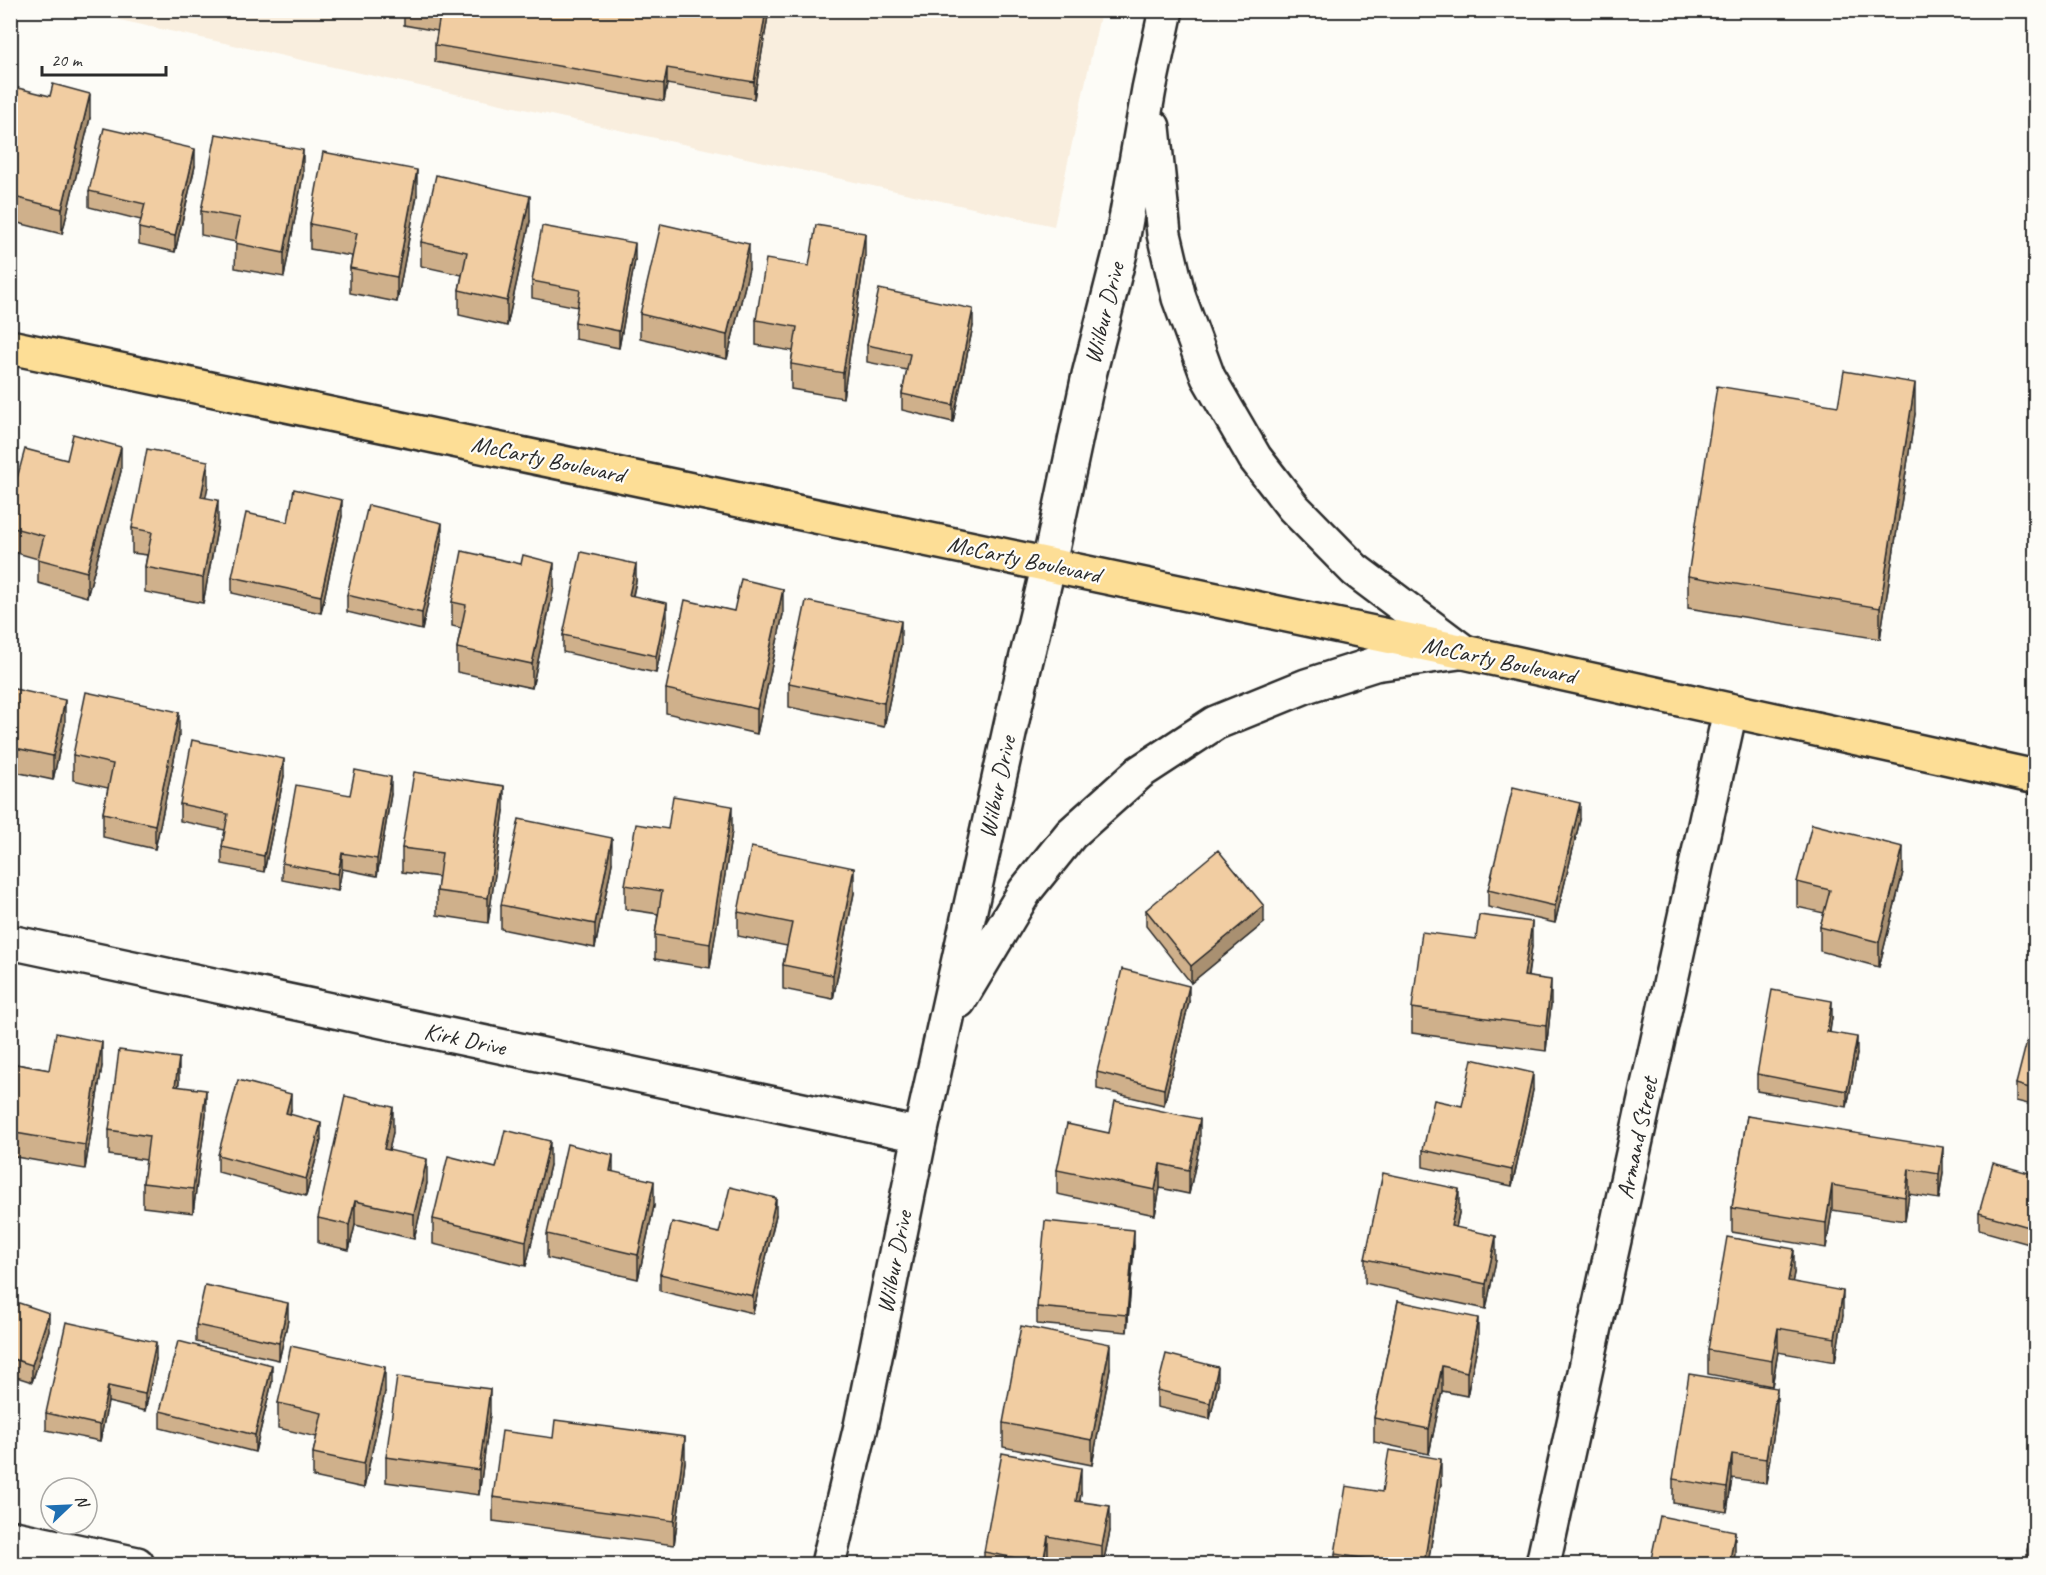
<svg xmlns="http://www.w3.org/2000/svg" width="2046" height="1575" font-family="Caveat,sans-serif">
<style>
.built{fill:#f9eede}
.lines{fill:none;stroke-linecap:round;stroke-linejoin:round}
.minor-casing{stroke:#2b2b2b;stroke-width:38}
.major-casing{stroke:#2b2b2b;stroke-width:38}
.minor{stroke:#fdfcf7;stroke-width:33}
.major{stroke:#fdde96;stroke-width:33}
.wall{fill:#cfb08b;stroke:#2b2b2b;stroke-width:1.5}
.shaded-wall{fill:#a99071;stroke:#2b2b2b;stroke-width:1.5}
.building{fill:#f1cda2;stroke:#2b2b2b;stroke-width:1.5}
.labels{text-anchor:middle;stroke-width:4.5;stroke-linejoin:round;paint-order:stroke}
.street-label{font-size:24px;fill:#2b2b2b;stroke:#fdfcf7}
</style>
<rect width="100%" height="100%" fill="#fdfcf7"/>
<filter id="ink" filterUnits="userSpaceOnUse"><feTurbulence type="fractalNoise" baseFrequency=".0167" numOctaves="2"/><feDisplacementMap in="SourceGraphic" scale="12" xChannelSelector="R" yChannelSelector="G"/><feConvolveMatrix kernelMatrix="1 2 1 2 8 2 1 2 1" color-interpolation-filters="sRGB"/></filter>
<g filter="url(#ink)">
<!-- built -->
<path class="built" d="M79,11H1101L1054,226Z"/>
<g class="lines">
<defs>
<path id="minor" d="M1153,127L1164,234L1179,298L1208,377L1255,458L1293,507L1355,570L1464,652
M10,942L920,1135
M959,1001L1025,891L1071,834L1140,772L1215,723L1306,686L1375,664L1459,652
M10,1537L137,1564
M828,1564L861,1426L920,1135L1019,689L1049,564L1089,375L1120,253L1149,89L1166,10
M1543,1564L1730,711"/>
<path id="major" d="M10,347L1464,652L2036,777"/>
</defs>
<!-- minor casing -->
<use href="#minor" class="minor-casing"/>
<!-- major casing -->
<use href="#major" class="major-casing"/>
<!-- minor -->
<use href="#minor" class="minor"/>
<!-- major -->
<use href="#major" class="major"/>
</g>
<!-- wall -->
<path class="wall" d="M404,10H769L754,99L667,84L664,101L435,62V45L438,31L404,25Z
M10,86L90,118L62,234L10,221Z
M195,166L175,252L139,244V228L141,220L89,207V191Z
M303,175L284,277L235,268L236,242L201,235V211Z
M417,195L397,302L350,293V268L352,256L310,249V224Z
M530,221L507,326L459,315V290L462,275L421,266V242Z
M865,257L843,398L791,389V364L793,351L756,345V320L809,266Z
M635,260L619,348L575,339V322L578,307L532,298V281Z
M749,269L727,359L640,338V314Z
M973,326L953,422L902,410V394L907,370L867,362V345Z
M1915,414L1880,639L1688,608V576Z
M67,460L121,471L87,597L38,583V559L10,551V504Z
M208,486L205,497L218,524L203,603L145,592V567L147,555L132,553V528Z
M342,516L321,613L232,593V577L288,522Z
M442,539L422,630L347,612V595Z
M636,581L633,596L667,620L656,673L563,652V635Z
M554,587L532,688L457,672V648L461,628L452,626V602Z
M734,611L783,614L757,734L666,713V689Z
M901,645L884,727L789,707V683Z
M10,688L65,724L53,780L15,772L10,796Z
M179,736L155,849L103,837V813L108,788L73,780V755Z
M284,776L264,872L222,864V847L225,830L180,821V804Z
M391,794L377,876L342,869L338,891L282,880V863L350,795Z
M504,811L488,923L437,915V891L439,877L402,872V848Z
M1580,820L1555,923L1488,907V890Z
M668,829L732,831L710,968L655,959V935L658,914L625,909V885Z
M612,863L595,948L501,929V905Z
M1903,872L1879,967L1820,951V927L1824,913L1797,907V882Z
M854,893L833,999L783,989V965L787,946L738,936V912Z
M1146,910L1264,923L1191,983L1146,926Z
M1532,946L1528,977L1551,1004L1546,1051L1412,1033V1008Z
M1189,1002L1164,1105L1097,1089V1072Z
M1832,1017L1830,1032L1857,1054L1847,1107L1757,1091V1074Z
M2036,1039V1106L2016,1101V1084Z
M10,1063L49,1070L102,1066L85,1169L10,1156Z
M179,1082L178,1086L206,1114L193,1213L143,1207V1183L146,1160L109,1155V1130Z
M1533,1090L1512,1186L1423,1167V1150L1462,1106Z
M291,1110L290,1114L321,1140L306,1196L218,1172V1155Z
M1747,1116L1943,1172L1939,1199L1909,1194L1905,1221L1832,1210L1826,1248L1732,1232V1208Z
M393,1132L389,1150L427,1183L414,1239L355,1225L349,1250L318,1243V1218Z
M1109,1133L1200,1143L1189,1194L1160,1188L1155,1215L1057,1194V1170Z
M550,1165L526,1266L433,1244V1219L496,1168Z
M2036,1175V1246L1979,1230V1213Z
M654,1206L638,1279L547,1258V1234Z
M1459,1213L1456,1227L1496,1260L1486,1309L1365,1283V1259Z
M776,1215L753,1313L660,1291V1274L719,1233Z
M1134,1246L1127,1332L1037,1324V1307Z
M1794,1273L1792,1282L1843,1315L1835,1362L1778,1352L1772,1386L1708,1374V1350Z
M10,1300L49,1330L32,1382L10,1375Z
M1398,1301L1478,1342L1467,1396L1442,1391L1429,1454L1374,1442V1418Z
M288,1320L279,1360L196,1342V1325Z
M156,1359L145,1411L108,1402L100,1441L46,1430V1413Z
M1110,1368L1092,1465L1003,1447V1423Z
M272,1382L255,1452L160,1428V1411Z
M1218,1384L1210,1419L1157,1407V1390Z
M385,1392L364,1488L313,1477V1453L317,1437L278,1428V1403Z
M1777,1412L1766,1483L1732,1478L1727,1512L1673,1503V1479Z
M490,1414L479,1495L386,1482V1457Z
M553,1438L685,1462L674,1545L493,1521V1497Z
M1441,1484L1428,1564H1335V1554L1382,1492Z
M1081,1493L1080,1501L1110,1531L1103,1564H1070L1048,1561V1564H984V1552Z
M2036,1504V1564H2027V1551Z"/>
<!-- shaded-wall -->
<path class="shaded-wall" d="M766,10H769L754,99V82Z
M667,68V84L664,101V84Z
M90,94V118L62,234V209Z
M195,149V166L175,252V236Z
M303,150V175L284,277V253Z
M417,170V195L397,302V277Z
M530,196V221L507,326V301Z
M865,233V257L843,398V373Z
M635,243V260L619,348V331Z
M749,244V269L727,359V335Z
M973,309V326L953,422V405Z
M1915,383V414L1880,639V608Z
M121,447V471L87,597V572Z
M208,461V486L201,521V497Z
M218,500V524L203,603V578Z
M342,500V516L321,613V596Z
M442,523V539L422,630V613Z
M554,563V587L532,688V664Z
M636,564V581L629,612V595Z
M783,589V614L757,734V709Z
M667,603V620L656,673V656Z
M901,621V645L884,727V703Z
M65,700V724L53,780V756Z
M179,712V736L155,849V825Z
M15,748V772L10,796V771Z
M284,759V776L264,872V856Z
M391,777V794L377,876V859Z
M504,786V811L488,923V898Z
M1580,803V820L1555,923V906Z
M732,806V831L710,968V944Z
M612,838V863L595,948V924Z
M1903,847V872L1879,967V942Z
M342,853V869L338,891V874Z
M854,868V893L833,999V975Z
M1264,906V923L1191,983V966Z
M1532,922V946L1524,1001V976Z
M1551,980V1004L1546,1051V1026Z
M1189,986V1002L1164,1105V1089Z
M1832,1001V1017L1827,1048V1032Z
M1857,1037V1054L1847,1107V1091Z
M102,1042V1066L85,1169V1145Z
M179,1058V1082L175,1110V1086Z
M1533,1073V1090L1512,1186V1170Z
M206,1090V1114L193,1213V1189Z
M291,1094V1110L286,1130V1113Z
M393,1107V1132L384,1173V1149Z
M1200,1119V1143L1189,1194V1170Z
M321,1123V1140L306,1196V1179Z
M550,1141V1165L526,1266V1241Z
M1943,1147V1172L1939,1199V1174Z
M613,1155V1179L610,1171Z
M427,1159V1183L414,1239V1214Z
M1160,1164V1188L1155,1215V1190Z
M1909,1169V1194L1905,1221V1197Z
M654,1181V1206L638,1279V1255Z
M1832,1185V1210L1826,1248V1223Z
M1459,1189V1213L1451,1251V1226Z
M776,1198V1215L753,1313V1296Z
M355,1201V1225L349,1250V1225Z
M1134,1230V1246L1127,1332V1315Z
M1496,1236V1260L1486,1309V1284Z
M1794,1249V1273L1788,1306V1281Z
M1843,1291V1315L1835,1362V1338Z
M288,1303V1320L279,1360V1343Z
M49,1313V1330L32,1382V1365Z
M1478,1318V1342L1467,1396V1372Z
M1778,1328V1352L1772,1386V1361Z
M156,1342V1359L145,1411V1394Z
M1110,1344V1368L1092,1465V1440Z
M272,1365V1382L255,1452V1435Z
M1442,1366V1391L1429,1454V1429Z
M385,1367V1392L364,1488V1464Z
M1218,1367V1384L1210,1419V1403Z
M108,1386V1402L100,1441V1425Z
M1777,1388V1412L1766,1483V1459Z
M490,1389V1414L479,1495V1470Z
M685,1437V1462L674,1545V1521Z
M1732,1454V1478L1727,1512V1488Z
M1441,1459V1484L1428,1564H1424Z
M1081,1468V1493L1076,1525V1501Z
M1110,1506V1531L1103,1564H1102V1546Z
M1735,1531V1555L1733,1564L1730,1560Z
M1048,1536V1564H1043Z"/>
<!-- building -->
<path class="building" d="M415,10H766L754,82L667,68L664,84L435,45L440,15Z
M53,84L90,94L62,209L10,196V163L14,148L10,147V86L50,96Z
M104,128L195,149L175,236L139,228L145,204L89,191Z
M216,134L303,150L284,253L235,243L240,218L201,211Z
M323,152L417,170L397,277L350,268L357,233L310,224Z
M436,175L530,196L507,301L459,290L467,252L421,242Z
M661,224L749,244L727,335L640,314Z
M816,225L865,233L843,373L791,364L797,327L756,320L766,259L809,266Z
M542,226L635,243L619,331L575,322L580,290L532,281Z
M879,289L973,309L953,405L902,394L910,354L867,345Z
M1844,371L1915,383L1880,608L1688,576L1717,386L1838,406Z
M73,434L121,447L87,572L38,559L44,536L10,527V504L25,449L67,460Z
M147,449L208,461L201,497L218,500L203,578L145,567L152,532L132,528Z
M294,489L342,500L321,596L232,577L246,513L288,522Z
M368,505L442,523L422,613L347,595Z
M462,551L521,564L523,555L554,563L532,664L457,648L466,605L452,602Z
M581,552L636,564L629,595L667,603L656,656L563,635Z
M741,579L783,589L757,709L666,689L685,600L734,611Z
M806,601L901,621L884,703L789,683Z
M10,688L65,700L53,756L15,748L10,771Z
M86,692L179,712L155,825L103,813L113,764L73,755Z
M192,740L284,759L264,856L222,847L228,814L180,804Z
M355,770L391,777L377,859L342,853L338,874L282,863L296,785L350,795Z
M414,772L504,786L488,898L437,891L442,853L402,848Z
M1513,787L1580,803L1555,906L1488,890Z
M673,796L732,806L710,944L655,935L662,891L625,885L636,824L668,829Z
M519,819L612,838L595,924L501,905Z
M1812,824L1903,847L1879,942L1820,927L1830,890L1797,882Z
M751,847L854,868L833,975L783,965L792,923L738,912Z
M1218,850L1264,906L1191,966L1146,910Z
M1479,915L1532,922L1524,976L1551,980L1546,1026L1412,1008L1422,932L1476,939Z
M1122,969L1189,986L1164,1089L1097,1072Z
M1772,990L1832,1001L1827,1032L1857,1037L1847,1091L1757,1074Z
M56,1033L102,1042L85,1145L10,1132V1063L49,1070Z
M2028,1037L2036,1039V1090L2016,1084Z
M119,1050L179,1058L175,1086L206,1090L193,1189L143,1183L149,1136L109,1130Z
M1472,1059L1533,1073L1512,1170L1423,1150L1434,1100L1462,1106Z
M238,1080L291,1094L286,1113L321,1123L306,1179L218,1155Z
M345,1096L393,1107L384,1149L427,1159L414,1214L355,1201L349,1225L318,1218Z
M1115,1101L1200,1119L1189,1170L1160,1164L1155,1190L1057,1170L1067,1124L1109,1133Z
M1747,1116L1943,1147L1939,1174L1909,1169L1905,1197L1832,1185L1826,1223L1732,1208Z
M505,1130L550,1141L526,1241L433,1219L448,1156L496,1168Z
M567,1144L613,1155L610,1171L654,1181L638,1255L547,1234Z
M1993,1163L2036,1175V1229L1979,1213Z
M1383,1173L1459,1189L1451,1226L1496,1236L1486,1284L1365,1259Z
M730,1187L776,1198L753,1296L660,1274L672,1222L719,1233Z
M1045,1221L1134,1230L1127,1315L1037,1307Z
M1727,1237L1794,1249L1788,1281L1843,1291L1835,1338L1778,1328L1772,1361L1708,1350Z
M205,1285L288,1303L279,1343L196,1325Z
M10,1300L49,1313L32,1365L10,1358Z
M1398,1301L1478,1318L1467,1372L1442,1366L1429,1429L1374,1418Z
M66,1322L156,1342L145,1394L108,1386L100,1425L46,1413Z
M1021,1326L1110,1344L1092,1440L1003,1423Z
M178,1341L272,1365L255,1435L160,1411Z
M291,1346L385,1367L364,1464L313,1453L322,1413L278,1403Z
M1166,1354L1218,1367L1210,1403L1157,1390Z
M1689,1374L1777,1388L1766,1459L1732,1454L1727,1488L1673,1479Z
M397,1377L490,1389L479,1470L386,1457Z
M555,1420L685,1437L674,1521L493,1497L502,1431L553,1438Z
M1389,1450L1441,1459L1424,1564H1399L1335,1554L1346,1486L1382,1492Z
M1002,1453L1081,1468L1076,1501L1110,1506L1102,1546L1048,1536L1043,1563L984,1552Z
M2036,1504V1553L2027,1551Z
M1660,1516L1735,1531L1730,1560L1752,1564H1650Z
M1979,1560L1998,1564H1978Z"/>
</g>
<g class="labels">
<!-- street labels -->
<g class="street-label">
<text transform="translate(1104 313) rotate(-76)" y="8">Wilbur Drive</text>
<text transform="translate(548 459) rotate(12)" y="8">McCarty Boulevard</text>
<text transform="translate(1024 559) rotate(12)" y="8">McCarty Boulevard</text>
<text transform="translate(1499 660) rotate(12)" y="8">McCarty Boulevard</text>
<text transform="translate(997 787) rotate(-78)" y="8">Wilbur Drive</text>
<text transform="translate(465 1039) rotate(12)" y="8">Kirk Drive</text>
<text transform="translate(1637 1138) rotate(-78)" y="8">Armand Street</text>
<text transform="translate(894 1262) rotate(-79)" y="8">Wilbur Drive</text>
</g>
</g>
<!-- margin -->
<rect width="2046" height="1575" fill="none" stroke="#fdfcf7" stroke-width="36"/>
<rect x="18" y="18" width="2010" height="1539" fill="none" stroke="#2b2b2b" stroke-width="2" filter="url(#ink)"/>
<!-- north arrow -->
<g transform="translate(69 1506) rotate(67)"><circle r="28" fill="#fdfcf7" stroke="#a9a8a5" stroke-width="1.5"/>
<path d="M0-4.5L10 22L0 15L-10 22Z" fill="#1f6fb2"/>
<text y="-9" font-size="16" font-weight="bold" text-anchor="middle" fill="#2b2b2b">N</text>
</g>
<!-- scale -->
<path d="M42 66v9h124v-9" fill="none" stroke="#2b2b2b" stroke-width="3"/>
<text x="51" y="66" font-size="18" fill="#2b2b2b" stroke="#fdfcf7" stroke-width="4.5" paint-order="stroke">20 m</text>
</svg>
